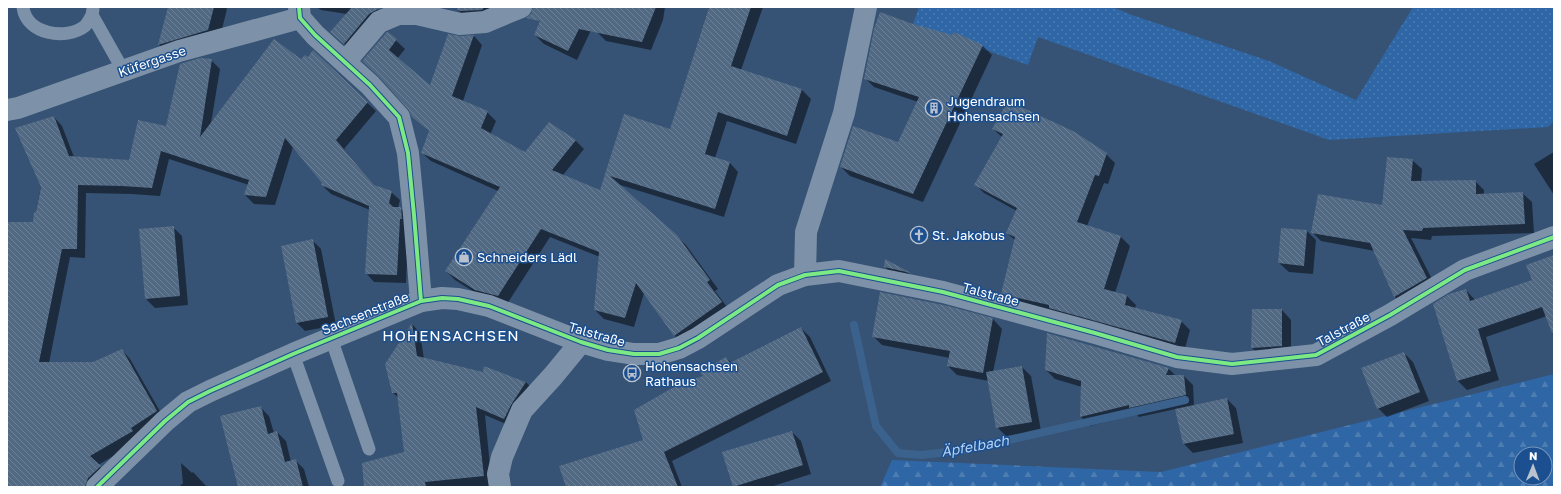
<svg xmlns="http://www.w3.org/2000/svg" width="1561" height="494" font-family="'Golos Text',sans-serif">
<style>
.grass{fill:url(#grass-dots)}
.forest{fill:url(#forest-firs);fill-rule:evenodd}
.shadow{fill:#0007}
.lines{fill:none;stroke-linecap:round;stroke-linejoin:round}
.stream{stroke:#3b618d;stroke-width:8}
.building{fill:url(#building-back-hatch)}
.service{stroke:#7d92a8;stroke-width:13}
.minor{stroke:#7d92a8;stroke-width:22}
.tertiary{stroke:#7d92a8;stroke-width:22}
.cycleway-casing{stroke:#1b4f8f;stroke-width:6}
.cycleway{stroke:#7ce984;stroke-width:4}
.labels{text-anchor:middle;stroke-width:3;stroke-linejoin:round;paint-order:stroke}
.street-label{font-size:13px;fill:#fff;stroke:#1b4f8f}
.poi-label{font-size:13px;fill:#fff;stroke:#1b4f8f;text-anchor:start}
.water-label{font-size:14px;font-style:italic;fill:#b5d3f5;stroke:#1b4f8f}
.quarter-label{font-size:15px;letter-spacing:1px;fill:#fff;stroke:#1b4f8f}
</style>
<defs>
<pattern id="grass-dots" width="8" height="8" patternUnits="userSpaceOnUse"><rect width="8" height="8" fill="#2f66a5"/><path d="M2 2h.1M6 6h.1" fill="none" stroke="#4e7db2" stroke-width="1.8" stroke-linecap="round"/></pattern>
<pattern id="forest-firs" width="22" height="20" patternUnits="userSpaceOnUse"><rect width="22" height="20" fill="#2f66a5"/><path d="M5 1l3.5 6h-7zM16 11l3.5 6h-7z" fill="#4e7db2"/></pattern>
<pattern id="building-back-hatch" width="6" height="6" patternUnits="userSpaceOnUse"><rect width="6" height="6" fill="#526984"/><path d="M-1 5l2 2M0 0l6 6M5-1l2 2" fill="none" stroke="#6c8096"/></pattern>
</defs>
<rect width="100%" height="100%" fill="#365274"/>
<!-- grass -->
<path class="grass" d="M919,7H1113L1129,14L1269,61L1356,100L1413,7H1554V121L1548,127L1329,140L1038,37L1028,65L913,24Z"/>
<!-- forest -->
<path class="forest" d="M1554,374V487H880L892,460L1161,472ZM1521,454H1545V478H1521Z"/>
<!-- shadow -->
<path class="shadow" d="M169,7H225L227,9L219,41L170,56L159,45Z
M317,7H379L378,11L356,55L331,32L347,14L321,10Z
M459,7H517L467,19L458,10Z
M548,7H558L592,28L577,60L544,44L535,35Z
M601,7H665L663,20L651,50L606,41L597,32Z
M709,7H763L741,70L802,90L811,99L796,144L727,121L715,158L730,163L738,172L724,217L617,184L686,245L718,289L715,291L730,311L684,344L675,336L644,293L634,327L604,319L595,310L600,257L550,237L507,304L484,298L455,280L446,271L498,191L431,161L422,153L430,132L413,117L409,108L384,81L388,33L405,49L397,59L430,87L461,37L474,36L482,45L463,101L487,112L496,121L490,135L525,153L576,141L584,149L563,175L600,191L625,115L670,130Z
M912,25L953,36L954,33L983,46L992,55L923,202L850,176L841,167L898,144L918,102L874,87L865,78Z
M313,52L376,111L344,149L375,187L391,192L400,200L398,208H400L409,217L406,283L374,282L366,273L370,210L331,194L322,185L323,183L293,147L275,205L254,204L245,195L249,185L169,159L160,196L132,194L86,193L85,258L70,257L49,363H93L122,350L130,359L165,420L141,440L98,465L108,475L96,487H7V223H34L54,117L62,126L74,157L129,161L167,127L211,60L220,69L211,123L301,60L308,58Z
M993,129L1106,154L1115,163L1108,184L1104,183L1087,226L1121,237L1130,246L1115,293L1127,296L1136,305L1135,309L1181,321L1190,330L1184,352L1011,302L1002,293L1015,240L1007,233L1017,211L984,193L975,184L1002,137Z
M1554,152V195L1534,164Z
M1412,160L1422,169L1421,182L1475,181L1484,190V195L1522,193L1532,202L1534,233L1432,236L1431,240L1411,238L1436,287L1404,306L1395,297L1375,251L1321,241L1312,232L1383,206Z
M173,227L182,236L188,305L155,308L146,299Z
M1307,231L1316,240L1313,274L1289,272L1279,263Z
M313,241L321,249L336,325L305,331L297,323Z
M1554,256V335L1547,316L1486,337L1499,380L1467,390L1458,381L1435,304L1466,290L1475,300L1533,281Z
M886,261L910,274L923,287L900,282L885,267Z
M1253,310H1282L1291,320V355L1261,357L1252,348Z
M993,319L1002,329L993,372L1022,367L1031,376L1041,431L1006,436L997,427L989,381L957,375L948,366L950,358L882,345L873,336Z
M412,324L420,333L424,359L483,373L485,368L526,382L534,391L513,427L485,415L492,487H365L405,453L399,398L393,393Z
M801,328L810,337L831,381L672,461L682,487H567L644,440L726,358L732,363Z
M1404,353L1413,362L1429,401L1387,417L1378,408Z
M1168,368L1176,376H1184L1193,385L1194,406L1227,399L1236,408L1243,443L1193,453L1184,444L1176,409L1139,417L1136,414L1090,426L1081,417L1082,387L1055,379L1046,370Z
M260,407L269,416L274,433L277,432L286,441L291,462L295,460L304,469L309,487H239Z
M792,432L801,441L811,474L770,487L734,486Z
M181,463L192,473L193,472L207,487H179L183,483Z"/>
<g class="lines">
<!-- stream -->
<path class="stream" d="M854,325L876,426L898,453L921,455L965,450L1185,400"/>
</g>
<!-- building -->
<path class="building" d="M168,7H214L208,30L158,45Z
M352,7H382L369,14L344,44L330,32Z
M458,7H484L482,10L461,11L457,10Z
M533,7H656L642,42L579,29L568,51L534,35L540,21L526,18L531,14Z
M709,7H751L731,66L802,89L787,136L718,112L705,154L730,162L715,209L610,176L677,235L710,280L707,282L722,302L674,336L636,283L625,318L594,310L599,252L541,229L498,296L475,290L445,271L500,187L421,153L429,131L412,117L408,109L379,77L362,61L387,32H388L397,39L389,50L430,85L448,34L461,36L474,35L452,96L488,111L481,128L525,152L549,122L576,140L552,170L600,190L624,114L670,129Z
M880,12L913,24L952,35L954,32L983,45L913,194L840,167L853,126L898,142L919,97L864,79L874,29Z
M274,39L301,59L305,55L308,57L313,50L368,102L336,140L374,185L392,191L389,203L393,207H401L402,219H400L397,275L365,274L369,206L321,185L322,183L285,138L266,197L244,195L249,180L161,151L152,188L122,186L78,185L77,249H62L39,362H93L122,349L157,411L131,428L133,431L90,456L101,466L88,478L85,487H7V222H33L34,212H36L41,187L15,128L54,116L69,156L129,160L138,120L166,126L180,64L200,58L212,59L200,137Z
M1008,101L1073,131L1107,153L1099,176L1095,175L1077,222L1121,236L1104,289L1127,295L1125,305L1182,320L1175,343L1049,308V305L1001,294L1015,237L1006,233L1017,208L974,185L1003,134L992,129Z
M1387,157L1413,159L1411,181L1476,180V194L1523,192L1525,224L1423,228L1422,231L1403,230L1427,278L1394,297L1370,243L1311,233L1318,194L1382,205Z
M174,226L180,296L145,299L139,229Z
M1281,228L1307,230L1304,266L1278,263Z
M313,239L328,317L296,323L281,246Z
M1554,255V332L1552,333L1542,307L1478,329L1491,371L1457,381L1433,304L1449,294L1466,289L1470,301L1532,280L1526,265Z
M885,259L911,273L884,267Z
M880,292L948,306L993,318L983,373L947,366L950,351L872,337Z
M1252,309H1282V346L1251,348Z
M412,323L417,356L483,372L484,366L526,382L511,405L504,419L476,407L484,476L425,482L426,487H364L362,463L404,452L397,393H392L385,364Z
M801,327L823,372L664,452L678,487H566L559,466L643,440L634,410L681,383L703,376L700,372L726,357L730,363Z
M1047,333L1169,368L1166,375H1184L1186,395L1129,408V405L1080,417L1081,381L1045,370Z
M1404,352L1420,392L1377,409L1361,368Z
M1022,366L1032,422L996,428L986,372Z
M1227,398L1234,434L1183,444L1175,409Z
M261,406L268,434L277,431L285,462L296,459L303,487H238L220,416Z
M792,431L803,465L733,487L722,452Z"/>
<g class="lines">
<!-- service -->
<path class="service" d="M23,7C26,34 66,41 85,26C88,23 90,19 92,15
M93,9L92,15L123,70
M331,338L369,449
M293,354L338,481"/>
<!-- minor -->
<path class="minor" d="M299,7L300,18L315,35L370,85L399,117L408,153L414,215L421,301
M345,62L379,22L398,14H417L460,24L485,22L521,7
M7,110L18,108L179,51L300,18
M805,275L806,232L844,113L866,7
M500,487L498,474L502,457L522,410L553,376L581,342"/>
<!-- tertiary -->
<path class="tertiary" d="M97,487L165,421L188,402L210,391L293,354L421,301L442,298L458,299L489,306L581,342L608,350L634,354H659L679,348L698,338L778,285L805,275L839,271L943,292L1095,333L1177,357L1232,364L1316,355L1390,315L1465,270L1554,237"/>
<defs>
<path id="cycleway" d="M299,7L300,18L315,35L370,85L399,117L408,153L414,215L421,301
M97,487L165,421L188,402L210,391L293,354L421,301L442,298L458,299L489,306L581,342L608,350L634,354H659L679,348L698,338L778,285L805,275L839,271L943,292L1095,333L1177,357L1232,364L1316,355L1390,315L1465,270L1554,237"/>
</defs>
<!-- cycleway casing -->
<use href="#cycleway" class="cycleway-casing"/>
<!-- cycleway -->
<use href="#cycleway" class="cycleway"/>
</g>
<!-- icons -->
<defs>
<symbol id="building-ring" viewBox="-11 -11 22 22"><circle r="9.5" fill="#1b4f8f" stroke="#b9c2ce" stroke-width="1.5"/><path d="M-4-6H4V6H1V3H-1V6H-4ZM-2.5-4.3h1.7v1.8h-1.7ZM.8-4.3h1.7v1.8H.8ZM-2.5-1h1.7V.8h-1.7ZM.8-1h1.7V.8H.8Z" fill="#b9c2ce"/></symbol>
<symbol id="church-ring" viewBox="-11 -11 22 22"><circle r="9.5" fill="#1b4f8f" stroke="#b9c2ce" stroke-width="1.5"/><path d="M-1.2-6h2.4v3.5h3.3v2.4h-3.3V6h-2.4V-.1h-3.3v-2.4h3.3Z" fill="#b9c2ce"/></symbol>
<symbol id="shop-ring" viewBox="-11 -11 22 22"><circle r="9.5" fill="#1b4f8f" stroke="#b9c2ce" stroke-width="1.5"/><path d="M-5-2.5h2.3a2.7 3.5 0 0 1 5.4 0H5L5.5 6h-11ZM-1.5-2.5h3a1.5 2.3 0 0 0-3 0Z" fill="#b9c2ce"/></symbol>
<symbol id="bus-ring" viewBox="-11 -11 22 22"><circle r="9.5" fill="#1b4f8f" stroke="#b9c2ce" stroke-width="1.5"/><path d="M-5-6H5V4H4V6H2V4H-2V6H-4V4H-5ZM-3.5-4V0h7V-4ZM-3.5 1.2v1.5H-2V1.2ZM2 1.2v1.5H3.5V1.2Z" fill="#b9c2ce"/></symbol>
</defs>
<g fill-rule="evenodd">
<use href="#building-ring" x="924" y="98" width="20" height="20"/>
<use href="#church-ring" x="909" y="225" width="20" height="20"/>
<use href="#shop-ring" x="454" y="247" width="20" height="20"/>
<use href="#bus-ring" x="622" y="363" width="20" height="20"/>
</g>
<g class="labels">
<!-- street labels -->
<g class="street-label">
<text transform="translate(152 61) rotate(-19)" y="5">Küfergasse</text>
<text transform="translate(991 294) rotate(15)" y="5">Talstraße</text>
<text transform="translate(365 313) rotate(-22)" y="5">Sachsenstraße</text>
<text transform="translate(1343 329) rotate(-28)" y="5">Talstraße</text>
<text transform="translate(597 334) rotate(16)" y="5">Talstraße</text>
</g>
<!-- poi labels -->
<g class="poi-label">
<text x="947" y="106">Jugendraum<tspan x="947" dy="15">Hohensachsen</tspan></text>
<text x="932" y="240">St. Jakobus</text>
<text x="477" y="262">Schneiders Lädl</text>
<text x="645" y="371">Hohensachsen<tspan x="645" dy="15">Rathaus</tspan></text>
</g>
<!-- water labels -->
<g class="water-label">
<text transform="translate(975 446) rotate(-10)" y="5">Äpfelbach</text>
</g>
<!-- quarter labels -->
<g class="quarter-label">
<text x="451" y="341">HOHENSACHSEN</text>
</g>
</g>
<!-- border -->
<rect width="1561" height="494" fill="none" stroke="#ffffff" stroke-width="16"/>
<!-- north arrow -->
<g transform="translate(1533 466) rotate(1)"><circle r="19" fill="#1b4f8f" stroke="#7695bc"/>
<path d="M0-3L7 15L0 10L-7 15Z" fill="#b9c2ce"/>
<text y="-6" font-size="11" font-weight="bold" text-anchor="middle" fill="#ffffff">N</text>
</g>
</svg>
